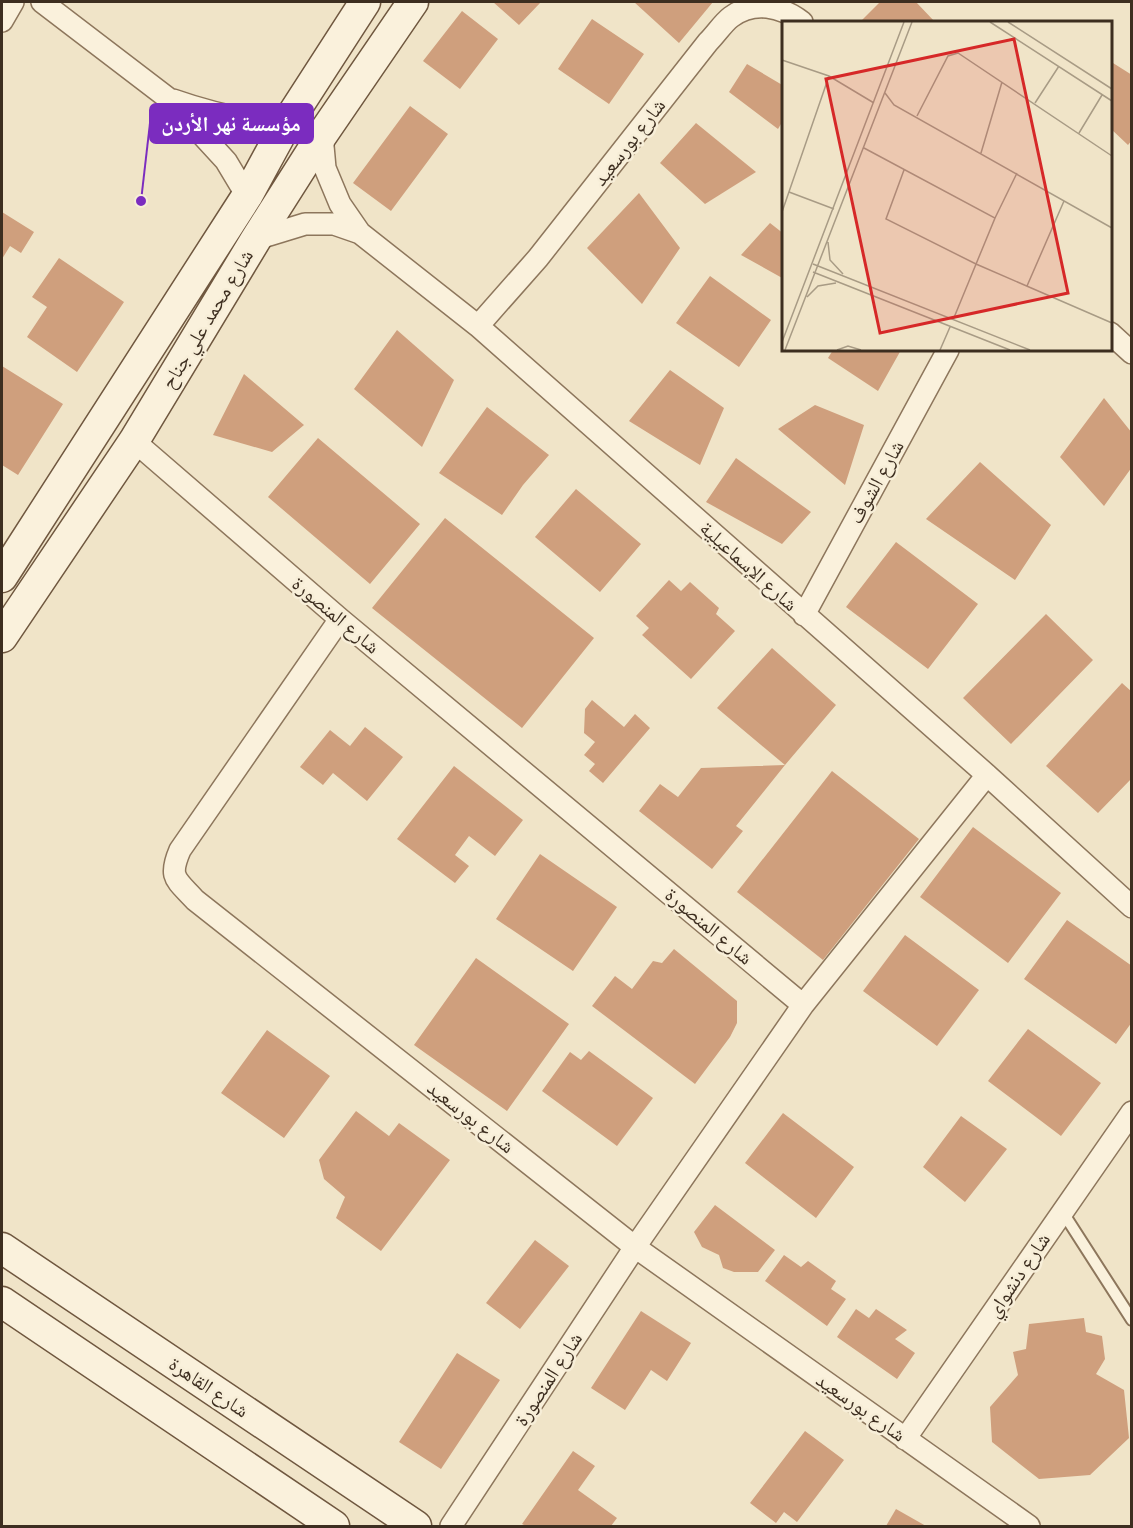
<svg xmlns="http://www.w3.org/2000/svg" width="1133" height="1528" font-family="'Times New Roman','Noto Naskh Arabic',serif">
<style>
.building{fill:#cf9f7d}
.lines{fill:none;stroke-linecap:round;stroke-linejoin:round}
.service-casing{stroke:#8d765c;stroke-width:14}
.minor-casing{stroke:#8d765c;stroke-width:24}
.secondary-casing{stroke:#6f573f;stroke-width:33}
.service{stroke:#faf1dc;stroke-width:10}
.minor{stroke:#faf1dc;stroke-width:21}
.secondary{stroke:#faf1dc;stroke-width:30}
.labels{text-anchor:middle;stroke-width:5;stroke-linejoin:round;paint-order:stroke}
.street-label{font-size:20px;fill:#3d2e20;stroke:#f7eed8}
.inset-road{fill:none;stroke:#a89b85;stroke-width:1.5}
.view{fill:#d62828;fill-opacity:0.15;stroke:#d62828;stroke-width:3}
.inset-edge{fill:none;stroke:#3d2e20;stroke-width:3}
.leader{fill:none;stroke:#7b2cbf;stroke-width:2}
.callout-dot{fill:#7b2cbf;stroke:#f7eed8;stroke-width:2}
.callout{fill:#7b2cbf;stroke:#7b2cbf;stroke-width:2}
.callout-label{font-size:21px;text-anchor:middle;font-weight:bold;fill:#fff}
</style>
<rect width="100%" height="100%" fill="#f0e4c8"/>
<!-- building -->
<path class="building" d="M493,2H541L519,25Z
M634,2H713L679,43Z
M880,2H916L935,22H860Z
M462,11L498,39L460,89L423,61Z
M592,19L644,54L609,104L558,69Z
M1113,63L1132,75V140L1128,145L1110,128V67Z
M747,64L784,86V119L778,129L729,92Z
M410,106L448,134L391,211L353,183Z
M696,123L756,172L705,204L660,163Z
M639,193L680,248L642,304L587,248Z
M2,212L34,232L21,253L10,246L2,259Z
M770,223L784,234V279L741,255Z
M59,258L124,302L77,372L27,337L47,307L32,297Z
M710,276L771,320L739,367L676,323Z
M397,330L454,380L422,447L354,389Z
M833,350H901L878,391L828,358Z
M2,366L63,404L18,475L2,465Z
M670,370L724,408L700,465L629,421Z
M244,374L304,425L272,452L213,435Z
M1104,398L1132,433V467L1104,506L1060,457Z
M815,405L864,425L845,485L778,429Z
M487,407L549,455L523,485L502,515L439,473Z
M318,438L420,524L370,584L268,497Z
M736,458L811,512L782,544L706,502Z
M980,462L1051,525L1015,580L926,519Z
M576,489L641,544L600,592L535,537Z
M445,518L594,638L522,728L372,608Z
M896,542L978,604L928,669L846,607Z
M669,580L681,591L690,582L719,608L716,614L735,631L691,679L642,635L649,628L636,616Z
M1046,614L1093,660L1011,744L963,698Z
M772,648L836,705L785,765L717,708Z
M1122,683L1132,692V778L1098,813L1046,766Z
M592,700L624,727L635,714L650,728L603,783L589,771L595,764L584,755L595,742L584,733L585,709Z
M365,727L403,757L367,801L333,773L323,785L300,767L330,730L350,746Z
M785,765L736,826L743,831L712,869L639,811L660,784L678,797L701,768Z
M454,766L523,820L495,856L469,836L455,855L469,866L455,883L397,839Z
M832,771L919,839L823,960L737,892Z
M973,827L1061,893L1008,963L920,897Z
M540,854L617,907L573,971L496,919Z
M1067,920L1132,966V1022L1116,1044L1024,979Z
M905,935L979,990L937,1046L863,991Z
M674,949L737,1001V1023L730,1037L695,1084L592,1006L615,976L632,989L653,961L662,963Z
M476,958L569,1024L507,1111L414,1045Z
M1028,1029L1101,1083L1061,1136L988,1081Z
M267,1030L330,1076L284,1138L221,1093Z
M589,1051L653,1098L617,1146L542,1091L570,1052L581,1060Z
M356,1111L389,1136L399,1123L450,1160L381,1251L336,1218L345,1197L324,1179L319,1160Z
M783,1113L854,1167L816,1218L745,1163Z
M961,1116L1007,1149L965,1202L923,1167Z
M715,1205L775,1250L758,1272H734L723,1268L719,1255L702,1247L694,1232Z
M535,1240L569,1266L520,1329L486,1303Z
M784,1255L801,1267L808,1261L836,1281L831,1289L846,1299L827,1326L765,1281Z
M856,1309L869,1318L876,1309L907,1330L895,1339L915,1353L897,1379L837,1337Z
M641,1311L691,1343L667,1381L651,1370L625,1410L591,1388Z
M1084,1318L1086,1332L1102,1336L1105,1359L1096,1374L1124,1390L1129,1438L1090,1475L1039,1479L992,1442L990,1407L1018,1375L1013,1352L1026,1349L1029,1324Z
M457,1353L500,1380L441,1469L399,1442Z
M805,1431L844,1460L797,1522L784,1512L776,1523L750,1503Z
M573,1451L595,1466L578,1490L617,1518L611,1526H526L522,1524Z
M896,1509L926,1526H886Z"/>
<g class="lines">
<defs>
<path id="service" d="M1062,1211L1132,1320"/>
<path id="minor" d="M42,2L169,99L226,161L247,196
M2,21L13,2
M173,100C210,113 246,121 285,126
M322,135L325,168L340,204L360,233L478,326L987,775L1132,907
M256,239L305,224H334L360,233
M478,326L538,258L708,42C716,34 723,23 731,17C754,0 781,6 802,22
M1110,333L1132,353
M134,441L340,619L803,1005L635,1247L451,1526
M804,615L948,350
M340,619L180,850C168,878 176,879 195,900L635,1247L1029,1526
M803,1005L987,775
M905,1439L1132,1112"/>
<path id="secondary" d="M2,577L247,196L285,126L365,2
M2,637L134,441L256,239L322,135L413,2
M2,1248L416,1526
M2,1302L334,1526"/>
</defs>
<!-- service casing -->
<use href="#service" class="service-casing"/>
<!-- minor casing -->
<use href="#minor" class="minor-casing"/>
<!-- secondary casing -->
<use href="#secondary" class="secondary-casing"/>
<!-- service -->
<use href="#service" class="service"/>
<!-- minor -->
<use href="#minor" class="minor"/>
<!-- secondary -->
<use href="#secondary" class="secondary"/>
</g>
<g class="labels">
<!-- street labels -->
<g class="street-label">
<text transform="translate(629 142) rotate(-52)" y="7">شارع بورسعيد</text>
<text transform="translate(207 319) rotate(-59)" y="7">شارع محمد علي جناح</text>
<text transform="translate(876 482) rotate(-61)" y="7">شارع الشوف</text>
<text transform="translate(749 566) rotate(42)" y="7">شارع الإسماعيلية</text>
<text transform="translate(336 615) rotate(40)" y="7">شارع المنصورة</text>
<text transform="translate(709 926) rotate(40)" y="7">شارع المنصورة</text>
<text transform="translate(471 1117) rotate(38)" y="7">شارع بورسعيد</text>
<text transform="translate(1018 1275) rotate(-56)" y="7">شارع دنشواي</text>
<text transform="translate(548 1379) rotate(-57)" y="7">شارع المنصورة</text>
<text transform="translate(209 1387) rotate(34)" y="7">شارع القاهرة</text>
<text transform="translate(861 1407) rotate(35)" y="7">شارع بورسعيد</text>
</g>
</g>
<!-- overview -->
<g transform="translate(782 21)">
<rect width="330" height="330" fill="#f0e4c8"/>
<path class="inset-road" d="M208,1L330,80M226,1L330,68M0,39L47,55L92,82M103,72L112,84L330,207M253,82L277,45M135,95L166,35L176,32L330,135M297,112L320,74M82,127L213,197L171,299M199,132L220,61M122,149L104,198L194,243L330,302M7,171L52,188M0,191L47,55M213,197L235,152M46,221L48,239L61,253M31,243L248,329M31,251L228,329M245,265L282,180M25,276L36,265L54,262M0,321L122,1M3,329L130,1M55,329L66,325L79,329M158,329L168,306"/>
<path class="view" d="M232,18L286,272L98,312L44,58Z"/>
<rect width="330" height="330" class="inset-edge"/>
</g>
<!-- callouts -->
<path class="leader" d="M141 201L150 123"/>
<circle class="callout-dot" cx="141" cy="201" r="6"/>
<rect class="callout" x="150" y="104" width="163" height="39" rx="6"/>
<g class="callout-label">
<text x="231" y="131">مؤسسة نهر الأردن</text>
</g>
<!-- border -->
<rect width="1133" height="1528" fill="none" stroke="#3d2e20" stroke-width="6"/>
</svg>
